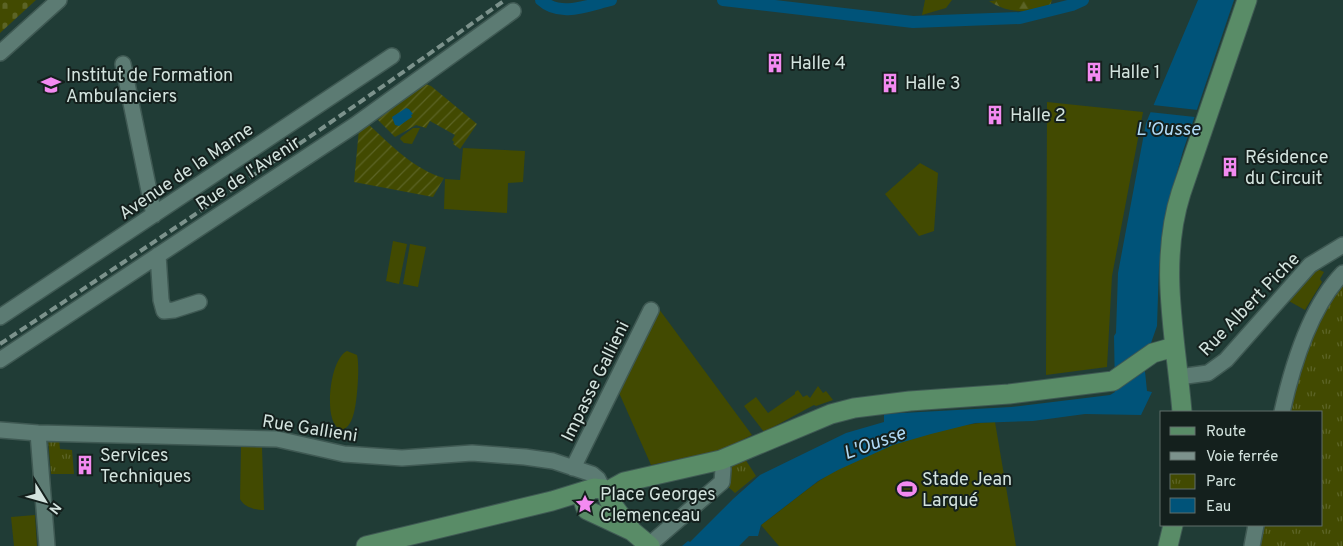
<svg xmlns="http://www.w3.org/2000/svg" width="1343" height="546" font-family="Overpass,sans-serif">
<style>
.grass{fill:#424a01}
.forest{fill:url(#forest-firs)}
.cemetery{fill:url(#cemetery-stones)}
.park{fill:url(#park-tufts)}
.garden{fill:url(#garden-furrows)}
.water{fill:#005379}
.pier{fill:#203c36}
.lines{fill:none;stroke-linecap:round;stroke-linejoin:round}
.canal{stroke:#005379;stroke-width:12}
.minor-casing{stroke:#3f5953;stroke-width:18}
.major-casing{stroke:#3f5953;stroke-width:21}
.minor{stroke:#5c7b73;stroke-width:15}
.major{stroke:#598c67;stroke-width:19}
.rail{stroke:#7c928c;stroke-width:4;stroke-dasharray:8 4;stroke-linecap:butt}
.labels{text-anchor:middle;stroke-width:4;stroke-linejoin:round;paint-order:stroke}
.poi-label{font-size:18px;fill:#d3e3de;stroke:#14201d;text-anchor:start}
.street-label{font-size:18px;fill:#d3e3de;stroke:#14201d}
.water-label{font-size:19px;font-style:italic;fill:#b0daf6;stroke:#14201d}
</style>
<defs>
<pattern id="forest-firs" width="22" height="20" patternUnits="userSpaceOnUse" patternTransform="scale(1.25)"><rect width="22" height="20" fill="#424a01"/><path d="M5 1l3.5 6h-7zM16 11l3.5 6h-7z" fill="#5c6426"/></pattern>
<pattern id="cemetery-stones" width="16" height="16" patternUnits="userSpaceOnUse" patternTransform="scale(1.25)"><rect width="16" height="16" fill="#424a01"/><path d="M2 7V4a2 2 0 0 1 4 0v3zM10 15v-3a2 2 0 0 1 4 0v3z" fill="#5c6426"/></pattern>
<pattern id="park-tufts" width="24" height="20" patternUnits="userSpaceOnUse" patternTransform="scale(1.25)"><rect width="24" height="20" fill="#424a01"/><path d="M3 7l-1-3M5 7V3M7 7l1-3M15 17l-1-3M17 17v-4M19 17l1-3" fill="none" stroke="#5c6426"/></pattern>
<pattern id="garden-furrows" width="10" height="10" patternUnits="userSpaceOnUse" patternTransform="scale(1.25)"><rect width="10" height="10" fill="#424a01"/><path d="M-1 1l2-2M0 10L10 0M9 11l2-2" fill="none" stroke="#5c6426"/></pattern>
</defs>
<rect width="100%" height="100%" fill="#203c36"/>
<!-- grass -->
<path class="grass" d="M925,0H952L946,8L922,15Z
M1047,102L1143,112L1112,276L1107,367L1046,375Z
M413,128H420L412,144L404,143L400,139L401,137Z
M463,148L525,151L523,182L508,183L507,213L444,209L445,179L460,180Z
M920,163L938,173L934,231L919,236L885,194Z
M393,241L407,244L399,284L386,281Z
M410,244L426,247L418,287L403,284Z
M1315,268L1324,272L1320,279L1322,282L1305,310L1287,300Z
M656,305L752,435L722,450L651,465L616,386Z
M347,351L357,355C360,366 357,406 353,416C351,423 347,429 340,431C337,427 333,423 332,418C327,403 331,359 347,351Z
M818,386L823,393L826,391L833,400L816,406L814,405L764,432L744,406L756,397L768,413L795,394V392L798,390L803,397L807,395L810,398Z
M995,422L1016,546H779L761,525C780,511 799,495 819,481C861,452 944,423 995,422Z
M241,446L262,447L264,510C255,510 244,507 240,499Z
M35,515L37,546H14L11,517Z"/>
<!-- forest -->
<path class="forest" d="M997,0H1052L1049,8C1026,12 1009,14 989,1Z"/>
<!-- cemetery -->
<path class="cemetery" d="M0,0H36L0,33Z"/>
<!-- park -->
<path class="park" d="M1343,282V546H1257L1263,525H1322V412H1290L1304,356L1321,313Z
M48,438L59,439L60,449L72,450L74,474H51Z
M745,459L756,476L735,493L724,483L727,466Z"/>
<!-- garden -->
<path class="garden" d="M423,83L431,86L477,124L460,149L453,144L454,142L452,140L455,135L430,121L426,128L416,125L395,137L375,117Z
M367,123C390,144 413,169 444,178L433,197L354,182L359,129Z"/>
<!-- water -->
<path class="water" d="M1198,0H1234L1183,151L1170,197L1159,266L1157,326L1151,343L1143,352L1147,391L1152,392L1141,415L1085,414L1033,421L975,423L931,434L893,445L838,470L818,481L761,525L758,536H749L739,546H682L688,541L690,542L733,499L760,475L846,433L884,422V414L1011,407L1110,395L1115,392L1114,336L1116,333L1118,273L1146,123Z
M406,108L409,109L413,114L411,115L412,117L399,126L395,125L392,117Z"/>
<!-- pier -->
<path class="pier" d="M1151,105H1153L1198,110L1195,117L1149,112Z"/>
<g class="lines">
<!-- canal -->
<path class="canal" d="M541,0C560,18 589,5 611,0
M723,0L913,22L1020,18L1072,5L1083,0"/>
<defs>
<path id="minor" d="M0,53L59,0
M123,64L154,215
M158,255L161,300L164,311L174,310L199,302
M0,317L392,56
M0,360L355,125L513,11
M1179,377L1208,373L1226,360L1310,265L1343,245
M1282,412C1292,367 1310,307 1343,273
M0,430L38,433L277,439L344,454L402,458L472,453L525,457L553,461L592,474L598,479L603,489
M38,433L47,546
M573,468L651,310
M648,546L722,482L723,469L721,460
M1252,546L1256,525"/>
<path id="major" d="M1182,412C1176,339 1158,265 1181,193L1247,0
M590,490C583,496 582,502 587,510L632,531L650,546
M606,492L624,482L721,460L831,414L854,408L910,401L1009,394L1113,381L1153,353L1174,347
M366,546L552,501L594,488L603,489L606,492L609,500L632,531
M1168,546L1173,525"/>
</defs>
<!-- minor casing -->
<use href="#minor" class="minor-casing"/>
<!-- major casing -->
<use href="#major" class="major-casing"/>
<!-- minor -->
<use href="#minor" class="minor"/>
<!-- major -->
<use href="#major" class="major"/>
<!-- rail -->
<path class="rail" d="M0,344C170,232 339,119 505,0"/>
</g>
<!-- icons -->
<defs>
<symbol id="building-bare" viewBox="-9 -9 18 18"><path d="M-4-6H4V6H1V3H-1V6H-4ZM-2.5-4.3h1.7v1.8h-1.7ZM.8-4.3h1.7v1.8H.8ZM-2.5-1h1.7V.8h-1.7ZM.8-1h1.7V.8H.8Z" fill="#f38af1" stroke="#14201d" stroke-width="2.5" paint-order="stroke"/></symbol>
<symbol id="university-bare" viewBox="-9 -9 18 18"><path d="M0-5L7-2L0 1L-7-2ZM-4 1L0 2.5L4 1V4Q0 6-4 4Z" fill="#f38af1" stroke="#14201d" stroke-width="2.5" paint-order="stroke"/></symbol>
<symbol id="stadium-bare" viewBox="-9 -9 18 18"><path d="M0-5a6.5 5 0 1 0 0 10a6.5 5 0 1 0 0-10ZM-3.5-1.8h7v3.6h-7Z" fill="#f38af1" stroke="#14201d" stroke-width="2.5" paint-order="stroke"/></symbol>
<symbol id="sight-bare" viewBox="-9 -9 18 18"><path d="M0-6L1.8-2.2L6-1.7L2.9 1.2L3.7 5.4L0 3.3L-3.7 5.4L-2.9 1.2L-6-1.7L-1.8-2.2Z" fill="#f38af1" stroke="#14201d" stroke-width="2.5" paint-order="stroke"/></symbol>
</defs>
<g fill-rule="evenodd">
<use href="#building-bare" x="761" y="49" width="28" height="28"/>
<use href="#building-bare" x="1080" y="58" width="28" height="28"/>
<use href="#building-bare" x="876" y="69" width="28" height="28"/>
<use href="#university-bare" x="37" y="71" width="28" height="28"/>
<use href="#building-bare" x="981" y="101" width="28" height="28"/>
<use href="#building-bare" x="1216" y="153" width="28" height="28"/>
<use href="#building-bare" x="71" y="451" width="28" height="28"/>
<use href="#stadium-bare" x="893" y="475" width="28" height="28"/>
<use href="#sight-bare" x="571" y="490" width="28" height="28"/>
</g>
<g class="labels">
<!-- poi labels -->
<g class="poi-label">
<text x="790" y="69">Halle 4</text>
<text x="1109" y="78">Halle 1</text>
<text x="66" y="81">Institut de Formation<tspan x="66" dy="21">Ambulanciers</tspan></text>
<text x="905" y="89">Halle 3</text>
<text x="1010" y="121">Halle 2</text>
<text x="1245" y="163">Résidence<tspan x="1245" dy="21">du Circuit</tspan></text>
<text x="100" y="461">Services<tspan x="100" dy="21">Techniques</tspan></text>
<text x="922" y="485">Stade Jean<tspan x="922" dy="21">Larqué</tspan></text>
<text x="600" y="500">Place Georges<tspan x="600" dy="21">Clemenceau</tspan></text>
</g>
<!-- street labels -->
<g class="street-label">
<text transform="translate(186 171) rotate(-34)" y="6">Avenue de la Marne</text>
<text transform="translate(248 173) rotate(-33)" y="6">Rue de l'Avenir</text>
<text transform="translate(1249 304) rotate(-46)" y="6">Rue Albert Piche</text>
<text transform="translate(595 381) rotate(-64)" y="6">Impasse Gallieni</text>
<text transform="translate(310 428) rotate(9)" y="6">Rue Gallieni</text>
</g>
<!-- water labels -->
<g class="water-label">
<text x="1168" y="135">L'Ousse</text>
<text transform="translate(874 442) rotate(-20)" y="7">L'Ousse</text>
</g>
</g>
<!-- legend -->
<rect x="1160" y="411" width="162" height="115" fill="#14201d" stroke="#606e6a"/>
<rect x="1170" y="427" width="25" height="8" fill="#598c67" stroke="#606e6a"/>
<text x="1206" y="436" font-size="15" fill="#d3e3de">Route</text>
<rect x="1170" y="452" width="25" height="8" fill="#7c928c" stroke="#606e6a"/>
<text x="1206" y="461" font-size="15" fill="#d3e3de">Voie ferrée</text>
<rect x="1170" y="474" width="25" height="15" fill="url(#park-tufts)" stroke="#606e6a"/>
<text x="1206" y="486" font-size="15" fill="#d3e3de">Parc</text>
<rect x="1170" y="498" width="25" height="15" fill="#005379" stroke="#606e6a"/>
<text x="1206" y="511" font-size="15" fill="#d3e3de">Eau</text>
<!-- north arrow -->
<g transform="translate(45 501) rotate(127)" stroke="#14201d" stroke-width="4" paint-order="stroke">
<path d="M0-4L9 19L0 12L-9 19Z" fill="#d3e3de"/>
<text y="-8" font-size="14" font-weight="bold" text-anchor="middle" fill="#d3e3de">N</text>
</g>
</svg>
